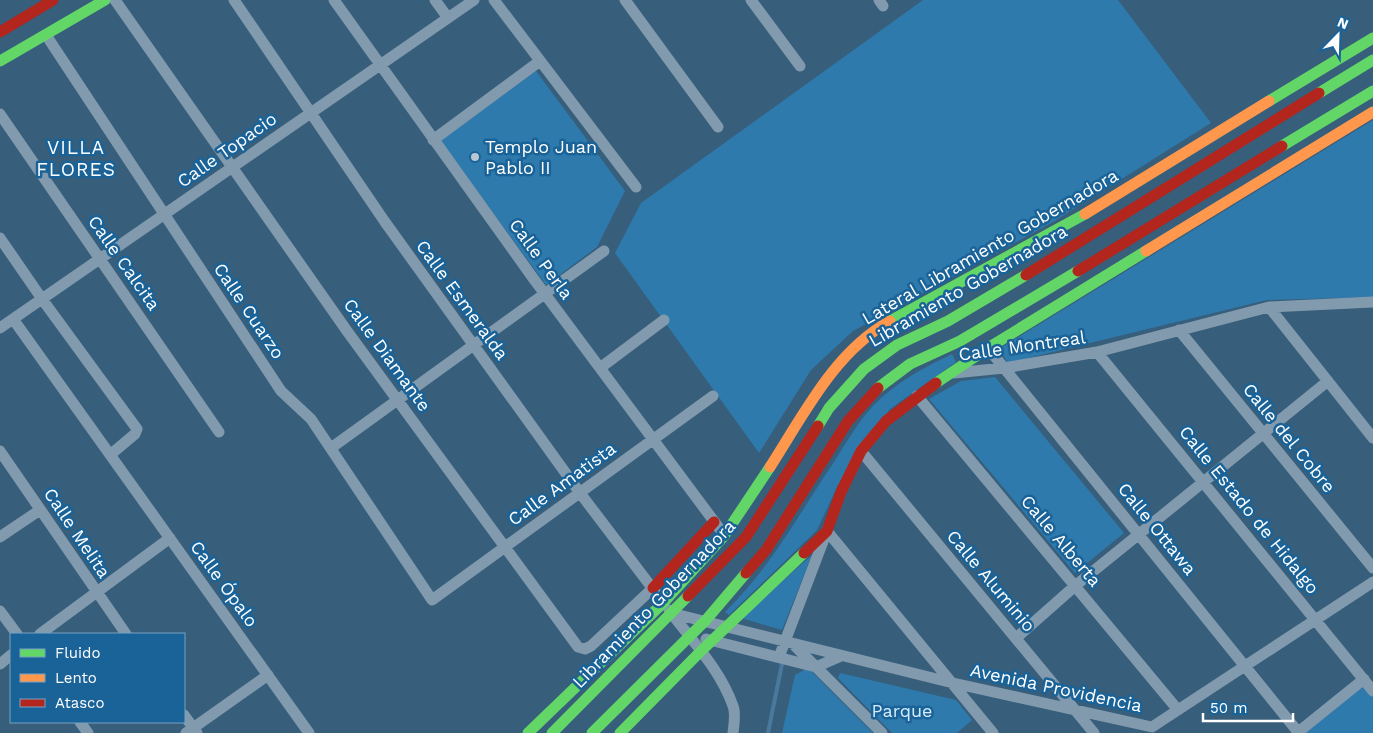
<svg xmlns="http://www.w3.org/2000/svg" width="1373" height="733" font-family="'Work Sans',sans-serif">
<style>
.green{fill:#2f7aad}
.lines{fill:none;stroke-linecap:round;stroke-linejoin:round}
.stream{stroke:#497a9e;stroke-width:4}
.street{stroke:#819aad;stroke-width:11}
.fast{stroke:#63d668;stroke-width:11}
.slow{stroke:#ff974d;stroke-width:11}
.jam{stroke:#b3261e;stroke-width:11}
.poi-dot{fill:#b9c7d1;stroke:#1a6398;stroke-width:2}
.labels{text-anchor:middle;stroke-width:5;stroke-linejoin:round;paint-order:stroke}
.poi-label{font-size:18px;fill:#fff;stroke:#1a6398;text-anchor:start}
.street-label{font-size:18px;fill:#fff;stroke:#1a6398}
.park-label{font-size:18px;fill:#d6ecfb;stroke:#1a6398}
.neighbourhood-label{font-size:19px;letter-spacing:1px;fill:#fff;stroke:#1a6398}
</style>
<rect width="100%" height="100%" fill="#375e7b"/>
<!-- green -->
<path class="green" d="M923,0H1118L1211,123L1053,222L853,331L811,370L759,453L615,253L641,203Z
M536,71L625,191L597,247L546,285L440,141Z
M1373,120V297L1267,300L1008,363L999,349Z
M952,354L956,362L890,409L838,485L817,530L729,615L725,612C771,567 797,517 832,465C845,445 857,423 873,406C896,382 923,368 952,354Z
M995,377L1124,533L1075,573L929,399L961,381Z
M812,555L782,630L741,618Z
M808,668L873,733H782L795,675Z
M840,673L956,700L972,720L957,733H892L838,678Z
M1363,683L1373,696V733H1302Z"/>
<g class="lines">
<!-- stream -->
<path class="stream" d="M768,733L782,664"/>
<!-- street -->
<path class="street" d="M115,0L347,331L578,647L585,649L591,646L653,588
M234,0L385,222L580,493L656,593
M334,0L533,278L719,528
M435,0L448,18
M494,0L636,187
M625,0L718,127
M751,0L800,66
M879,0L883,6
M46,35L281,391L311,419L432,600L713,396
M0,114L219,432
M433,140L540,61
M0,238L42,299L137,429L135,434L110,455
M1269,307L1373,438
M13,319L309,733
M0,328L474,0
M1179,330L1373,568
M988,348L1298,732
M1097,352L1373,691
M600,368L664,320
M954,373L1004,368L1097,352L1269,307L1373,302
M917,396L1178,710
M331,448L604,251
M0,451L126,634
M861,451L1094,733
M0,537L40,510
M669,610C692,641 720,669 733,706C736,713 734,725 733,733
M0,611L17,634
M671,613L953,683L1152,727L1373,582
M40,634L170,538
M1016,638L1075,586L1328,381
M706,639L816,667L841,656
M794,645L882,733
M779,657L827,531L993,733
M0,664L11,655
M184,715L197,733
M80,722L88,733
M186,733L268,675
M1297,733L1364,679"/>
<!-- fast -->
<path class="fast" d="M0,61L105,0
M1319,93L1373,60
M1269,101L1373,38
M1282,146L1373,91
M890,321L1085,214
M936,383L988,348L1146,251
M878,388L910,364L960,341L1078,271
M818,426L829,408L864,369L897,345L948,321L1026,275
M528,733L663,603L724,536L770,467
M552,733L688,596
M592,733L706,620L746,573
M620,733L702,650L804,553"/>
<!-- slow -->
<path class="slow" d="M1085,214L1269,101
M1146,251L1373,112
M770,467C803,416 834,352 890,321"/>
<!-- jam -->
<path class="jam" d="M0,32L53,0
M1078,271L1282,146
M1026,275L1319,93
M804,553L827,531L841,492L861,451L886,421L936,383
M746,573L766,550L848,421L878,388
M653,588L714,522
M688,596L746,537L818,426"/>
</g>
<!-- markers -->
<circle class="poi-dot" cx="475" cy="157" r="5"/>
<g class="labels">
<!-- poi labels -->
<g class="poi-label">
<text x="485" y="153">Templo Juan<tspan x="485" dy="21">Pablo II</tspan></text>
</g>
<!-- street labels -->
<g class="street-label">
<text transform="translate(227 150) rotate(-35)" y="6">Calle Topacio</text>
<text transform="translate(990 247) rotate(-30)" y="6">Lateral Libramiento Gobernadora</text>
<text transform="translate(541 259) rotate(54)" y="6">Calle Perla</text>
<text transform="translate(124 263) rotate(55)" y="6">Calle Calcita</text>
<text transform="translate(968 286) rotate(-30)" y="6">Libramiento Gobernadora</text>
<text transform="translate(462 300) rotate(54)" y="6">Calle Esmeralda</text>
<text transform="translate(249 311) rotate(56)" y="6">Calle Cuarzo</text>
<text transform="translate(1022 346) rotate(-8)" y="6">Calle Montreal</text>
<text transform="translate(387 355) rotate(54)" y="6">Calle Diamante</text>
<text transform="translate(1289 438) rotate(51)" y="6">Calle del Cobre</text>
<text transform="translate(562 484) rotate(-36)" y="6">Calle Amatista</text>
<text transform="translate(1249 510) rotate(51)" y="6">Calle Estado de Hidalgo</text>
<text transform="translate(1157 529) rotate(51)" y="6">Calle Ottawa</text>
<text transform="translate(77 533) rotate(56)" y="6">Calle Melita</text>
<text transform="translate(1061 541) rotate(50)" y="6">Calle Alberta</text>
<text transform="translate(991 581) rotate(50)" y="6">Calle Aluminio</text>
<text transform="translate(224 584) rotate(54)" y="6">Calle Ópalo</text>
<text transform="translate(654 604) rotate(-46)" y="6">Libramiento Gobernadora</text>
<text transform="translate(1056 688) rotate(12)" y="6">Avenida Providencia</text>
</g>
<!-- park labels -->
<g class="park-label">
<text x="902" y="717">Parque</text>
</g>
<!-- neighbourhood labels -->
<g class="neighbourhood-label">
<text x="76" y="154">VILLA<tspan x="76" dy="22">FLORES</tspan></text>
</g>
</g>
<!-- legend -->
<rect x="10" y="633" width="175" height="90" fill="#1a6398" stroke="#76a1c1"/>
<rect x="20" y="649" width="25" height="8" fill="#63d668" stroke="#76a1c1"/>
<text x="55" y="658" font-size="15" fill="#ffffff">Fluido</text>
<rect x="20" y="674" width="25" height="8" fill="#ff974d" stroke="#76a1c1"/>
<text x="55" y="683" font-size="15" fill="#ffffff">Lento</text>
<rect x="20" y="699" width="25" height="8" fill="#b3261e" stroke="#76a1c1"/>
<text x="55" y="708" font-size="15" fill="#ffffff">Atasco</text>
<!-- north arrow -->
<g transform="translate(1338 35) rotate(23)" stroke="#1a6398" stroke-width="4" paint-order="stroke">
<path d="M0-4L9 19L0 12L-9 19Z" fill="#ffffff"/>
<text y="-8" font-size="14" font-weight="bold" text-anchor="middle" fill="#ffffff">N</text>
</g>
<!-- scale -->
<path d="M1203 713v8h90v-8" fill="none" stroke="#ffffff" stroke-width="2.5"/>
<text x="1210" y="713" font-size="15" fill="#ffffff" stroke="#1a6398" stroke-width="4" paint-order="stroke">50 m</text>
</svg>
